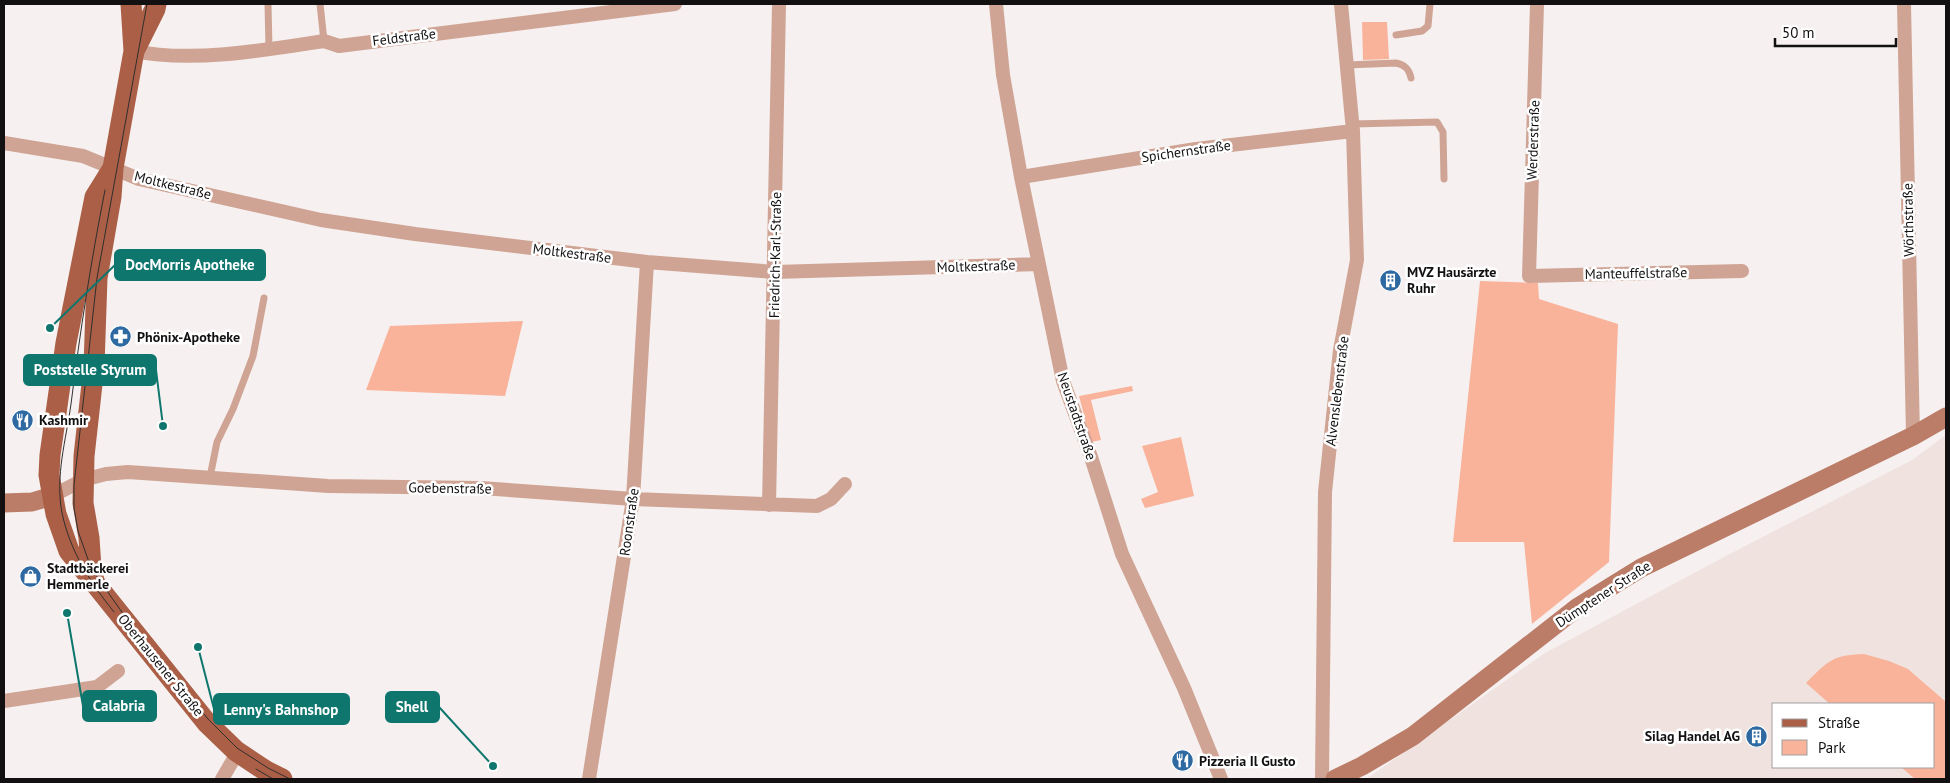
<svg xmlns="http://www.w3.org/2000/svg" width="1950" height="783" font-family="'PT Sans',sans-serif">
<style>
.built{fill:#f0e3df;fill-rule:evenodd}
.green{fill:#f9b39b}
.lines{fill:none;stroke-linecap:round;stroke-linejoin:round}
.lane{stroke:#cfa495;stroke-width:7}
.street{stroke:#cfa495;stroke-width:14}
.secondary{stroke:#bb7c68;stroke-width:19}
.primary{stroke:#aa5f46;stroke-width:21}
.tram{stroke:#312e2e;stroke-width:1}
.labels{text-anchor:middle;stroke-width:5;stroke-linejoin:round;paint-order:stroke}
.street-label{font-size:14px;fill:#121010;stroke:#fff}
.poi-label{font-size:14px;font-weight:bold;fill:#121010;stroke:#fff;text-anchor:start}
.leader{fill:none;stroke:#0f766e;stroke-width:2}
.callout-dot{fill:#0f766e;stroke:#fff;stroke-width:2}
.callout{fill:#0f766e;stroke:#0f766e;stroke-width:2}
.callout-label{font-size:15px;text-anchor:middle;font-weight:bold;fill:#fff}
</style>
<rect width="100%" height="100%" fill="#f6f1f0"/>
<!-- built -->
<path class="built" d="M1946,435V779H1366L1545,653L1720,559L1912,460ZM1774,704H1934V767H1774Z"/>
<!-- green -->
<path class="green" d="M1362,22H1387L1389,59L1363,60Z
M1480,281L1538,283L1539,299L1618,324L1609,562L1532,624L1524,542H1453Z
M523,321L505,396L366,390L390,326Z
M1132,386L1133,391L1091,400L1101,440L1091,442L1079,396Z
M1181,437L1194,496L1145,508L1141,499L1158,492L1142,446Z
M1864,654L1889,661L1908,669L1946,702V779H1915L1901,767H1934V704H1830L1806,683C1828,661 1832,655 1864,654Z"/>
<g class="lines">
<!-- lane -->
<path class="lane" d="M268,4L269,49
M320,4L324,41
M1396,35L1422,31L1428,26L1430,4
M1347,65L1396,63C1405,65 1409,69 1411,78
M1352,124L1437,122L1443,132L1444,179
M210,477L217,442L233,409L253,356L264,298"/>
<!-- street -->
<path class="street" d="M996,4L1003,75L1021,177L1063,381L1091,457L1122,554L1184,688L1221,779
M1537,4L1529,276L1742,271
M1904,4L1913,436
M134,51C191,63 267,50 324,41L339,46L675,4
M4,143L83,156L139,179L321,220L415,234L647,262L775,272L1039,264
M1021,177L1196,149L1353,131
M52,496L83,480L106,474L128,472L328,486L481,488L633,499L817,506L831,499L845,484
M769,505L779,4
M4,701L97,687L118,671
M222,779L236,755V751
M589,779L633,499L647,262
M1322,779L1325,492L1340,350L1357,260L1353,131L1341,4"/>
<!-- secondary -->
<path class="secondary" d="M4,503L32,502L52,496
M1335,779L1362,766L1413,736L1578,607L1641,568L1913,436L1946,417"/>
<!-- primary -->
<path class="primary" d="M134,51L155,9L156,4
M113,168L95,197L66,343L50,455L49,475L56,514L69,551L207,723L236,751L266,771L282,779
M94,581L91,568L89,538L83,503L84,456L94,366L97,278L111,197L113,168L134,51L131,4"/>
<!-- tram -->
<path class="tram" d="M147,4L97,278L74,485V508L78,531L91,568L126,618L208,719L237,748L268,768L290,779
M105,190C91,261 80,332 71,404C66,440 55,476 62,513C70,551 90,582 114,612
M256,769L273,779"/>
</g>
<!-- icons -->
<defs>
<symbol id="building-disc" viewBox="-11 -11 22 22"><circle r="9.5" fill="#2e6aa1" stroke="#fff"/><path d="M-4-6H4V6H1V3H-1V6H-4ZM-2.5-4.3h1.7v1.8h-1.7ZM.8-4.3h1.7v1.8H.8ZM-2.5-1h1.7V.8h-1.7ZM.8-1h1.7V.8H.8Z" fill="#fff"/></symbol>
<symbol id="pharmacy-disc" viewBox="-11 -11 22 22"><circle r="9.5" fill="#2e6aa1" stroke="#fff"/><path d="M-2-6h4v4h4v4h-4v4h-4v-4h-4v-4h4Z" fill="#fff"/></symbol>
<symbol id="restaurant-disc" viewBox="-11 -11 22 22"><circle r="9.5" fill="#2e6aa1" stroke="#fff"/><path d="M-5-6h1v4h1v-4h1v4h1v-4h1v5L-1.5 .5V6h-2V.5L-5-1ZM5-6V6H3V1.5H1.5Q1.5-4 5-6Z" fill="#fff"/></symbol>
<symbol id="shop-disc" viewBox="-11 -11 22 22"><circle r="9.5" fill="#2e6aa1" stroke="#fff"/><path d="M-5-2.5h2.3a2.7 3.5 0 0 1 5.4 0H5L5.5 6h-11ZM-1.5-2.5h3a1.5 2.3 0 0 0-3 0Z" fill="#fff"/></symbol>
</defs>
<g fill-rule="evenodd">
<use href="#building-disc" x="1378" y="268" width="25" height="25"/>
<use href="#pharmacy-disc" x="108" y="324" width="25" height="25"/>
<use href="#restaurant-disc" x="10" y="408" width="25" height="25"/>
<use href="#shop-disc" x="18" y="564" width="25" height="25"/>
<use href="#building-disc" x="1744" y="724" width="25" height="25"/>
<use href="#restaurant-disc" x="1170" y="748" width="25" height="25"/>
</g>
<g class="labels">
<!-- street labels -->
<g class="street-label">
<text transform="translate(404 37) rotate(-7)" y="5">Feldstraße</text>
<text transform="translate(1533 140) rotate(-88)" y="5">Werderstraße</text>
<text transform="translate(1186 151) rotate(-8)" y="5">Spichernstraße</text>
<text transform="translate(173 185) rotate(14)" y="5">Moltkestraße</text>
<text transform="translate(1908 220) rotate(-91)" y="5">Wörthstraße</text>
<text transform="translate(572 253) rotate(7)" y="5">Moltkestraße</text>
<text transform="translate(775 255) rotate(-89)" y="5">Friedrich-Karl-Straße</text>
<text transform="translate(976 266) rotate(-2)" y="5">Moltkestraße</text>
<text transform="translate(1636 273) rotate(-1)" y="5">Manteuffelstraße</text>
<text transform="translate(1337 391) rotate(-83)" y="5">Alvenslebenstraße</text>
<text transform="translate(1077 416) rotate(71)" y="5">Neustadtstraße</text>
<text transform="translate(450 488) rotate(1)" y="5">Goebenstraße</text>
<text transform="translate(629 522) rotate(-82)" y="5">Roonstraße</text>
<text transform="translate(1603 594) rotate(-33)" y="5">Dümptener Straße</text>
<text transform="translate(161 665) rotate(51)" y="5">Oberhausener Straße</text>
</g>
<!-- poi labels -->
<g class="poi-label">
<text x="1407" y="277">MVZ Hausärzte<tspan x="1407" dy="16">Ruhr</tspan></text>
<text x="137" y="342">Phönix-Apotheke</text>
<text x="39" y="425">Kashmir</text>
<text x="47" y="573">Stadtbäckerei<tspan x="47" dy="16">Hemmerle</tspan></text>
<text x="1740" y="741" text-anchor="end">Silag Handel AG</text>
<text x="1199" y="766">Pizzeria Il Gusto</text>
</g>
</g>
<!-- callouts -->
<path class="leader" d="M50 328L115 265M163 426L156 370M67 613L83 706M493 766L439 707M198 647L214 709"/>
<g class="callout-dot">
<circle cx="50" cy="328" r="5"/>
<circle cx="163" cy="426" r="5"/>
<circle cx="67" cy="613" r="5"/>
<circle cx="493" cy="766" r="5"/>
<circle cx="198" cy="647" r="5"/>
</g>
<g class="callout">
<rect x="115" y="250" width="150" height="30" rx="5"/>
<rect x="24" y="355" width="132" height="30" rx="5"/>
<rect x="83" y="691" width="73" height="30" rx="5"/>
<rect x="386" y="692" width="53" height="30" rx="5"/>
<rect x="214" y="694" width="135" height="30" rx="5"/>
</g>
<g class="callout-label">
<text x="190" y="270">DocMorris Apotheke</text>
<text x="90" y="375">Poststelle Styrum</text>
<text x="119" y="711">Calabria</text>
<text x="412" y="712">Shell</text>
<text x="281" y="715">Lenny's Bahnshop</text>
</g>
<!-- border -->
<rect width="1950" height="783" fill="none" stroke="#121010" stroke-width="10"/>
<!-- legend -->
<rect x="1772" y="703" width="162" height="65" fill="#ffffff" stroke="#a09f9f"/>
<rect x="1782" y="719" width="25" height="8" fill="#aa5f46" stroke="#a09f9f"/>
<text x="1818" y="728" font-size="15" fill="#121010">Straße</text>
<rect x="1782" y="740" width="25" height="15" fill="#f9b39b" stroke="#a09f9f"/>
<text x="1818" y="753" font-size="15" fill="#121010">Park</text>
<!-- scale -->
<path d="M1775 38v8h121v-8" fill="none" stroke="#121010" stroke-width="2.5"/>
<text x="1782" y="38" font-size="15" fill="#121010" stroke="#ffffff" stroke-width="4" paint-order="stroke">50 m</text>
</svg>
